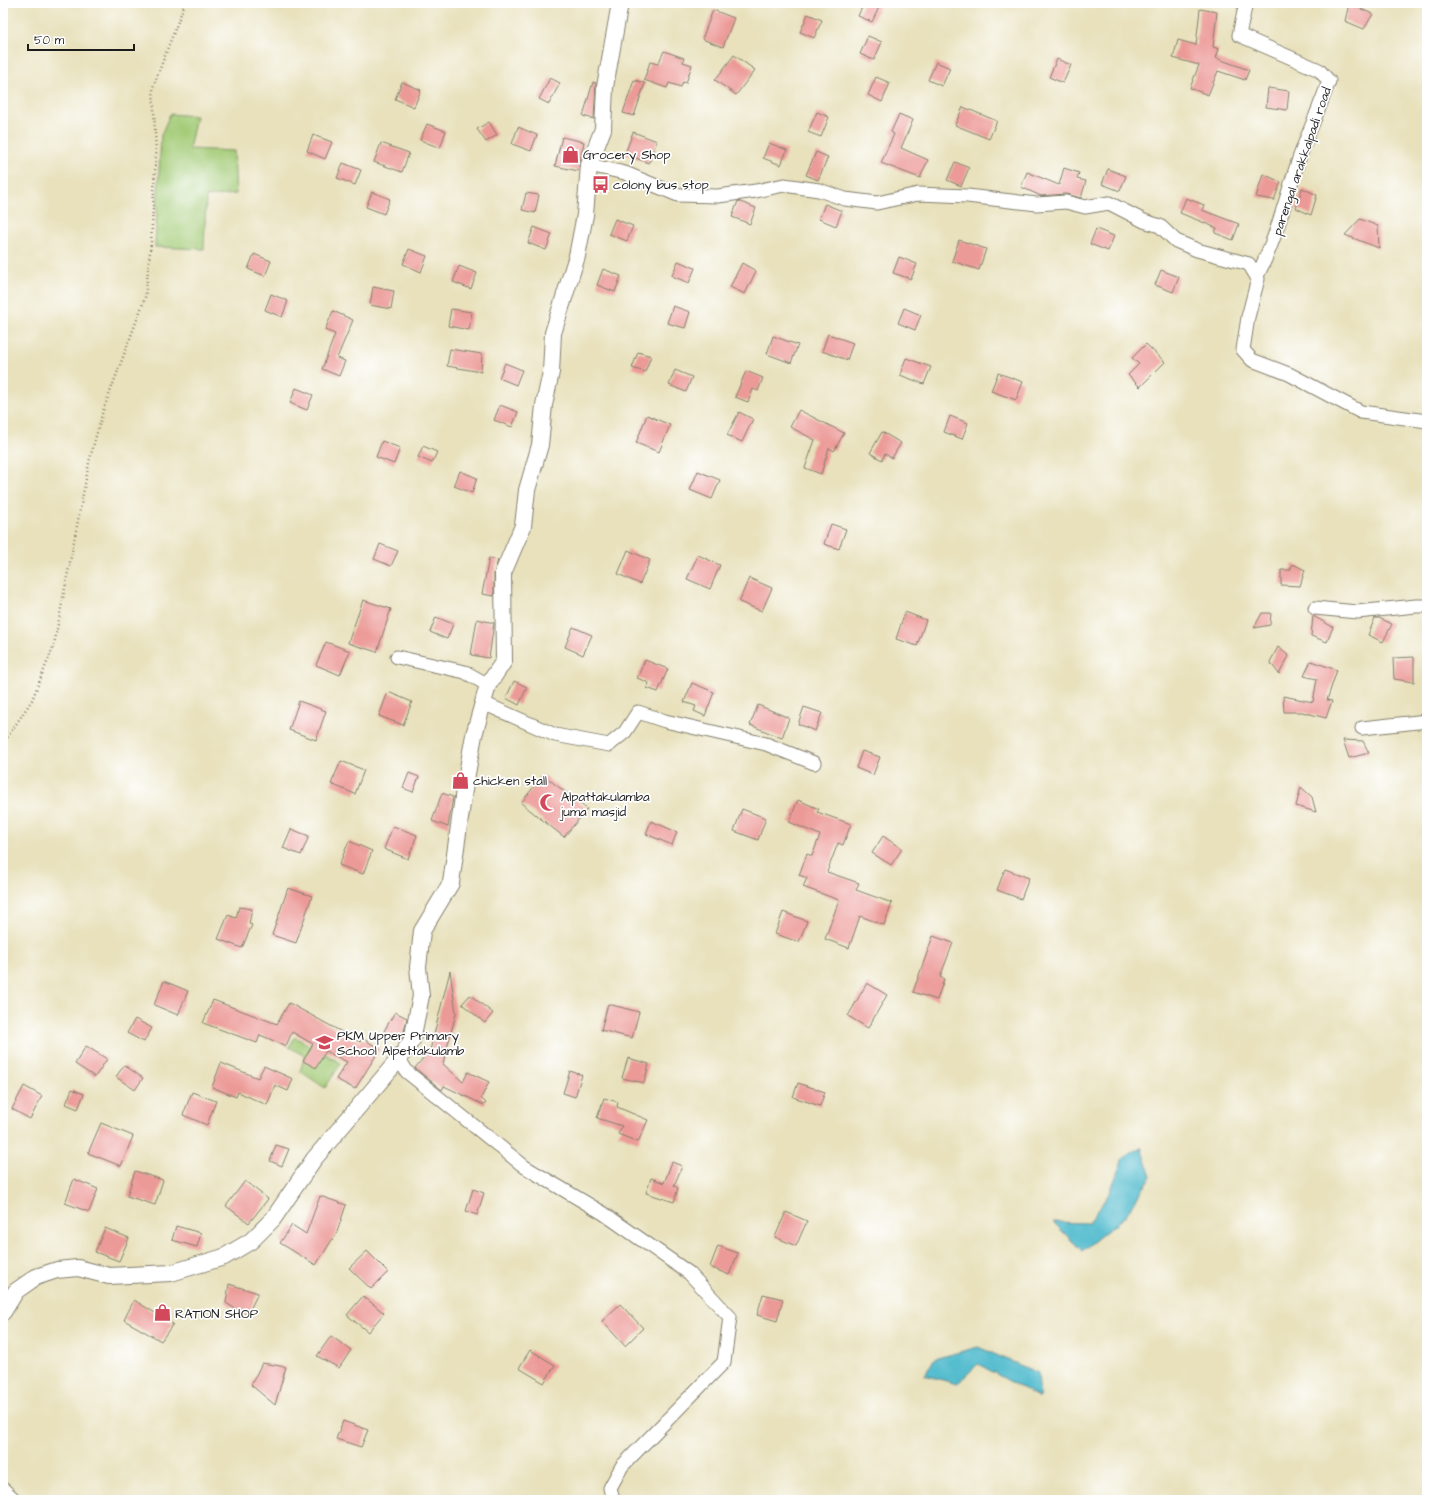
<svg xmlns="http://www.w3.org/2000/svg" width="1430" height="1503" font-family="'Architects Daughter',sans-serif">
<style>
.green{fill:#a3cb76;stroke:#607449}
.water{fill:#52bcce;stroke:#376c75}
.building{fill:#ec9a97}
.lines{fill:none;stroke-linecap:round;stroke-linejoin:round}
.minor-casing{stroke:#827e6c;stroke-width:15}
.tertiary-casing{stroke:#827e6c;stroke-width:18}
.path{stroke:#827e6c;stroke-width:2.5;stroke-dasharray:1 3;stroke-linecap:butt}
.minor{stroke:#fff;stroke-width:13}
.tertiary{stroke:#fff;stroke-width:16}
.labels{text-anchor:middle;stroke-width:3.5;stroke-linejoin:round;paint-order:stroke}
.poi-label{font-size:13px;fill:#1c1c1c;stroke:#fff;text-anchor:start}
.street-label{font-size:13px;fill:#1c1c1c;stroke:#fff}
</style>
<rect width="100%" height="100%" fill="#fff"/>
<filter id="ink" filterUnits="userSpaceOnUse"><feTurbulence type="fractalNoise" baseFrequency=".025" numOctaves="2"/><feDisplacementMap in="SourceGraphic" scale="8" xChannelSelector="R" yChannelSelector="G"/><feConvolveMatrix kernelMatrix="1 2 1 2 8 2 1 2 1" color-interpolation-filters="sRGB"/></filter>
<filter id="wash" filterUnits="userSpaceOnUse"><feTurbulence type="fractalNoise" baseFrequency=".012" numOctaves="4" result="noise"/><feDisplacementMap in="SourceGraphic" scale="16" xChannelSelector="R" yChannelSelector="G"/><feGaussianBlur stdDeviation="0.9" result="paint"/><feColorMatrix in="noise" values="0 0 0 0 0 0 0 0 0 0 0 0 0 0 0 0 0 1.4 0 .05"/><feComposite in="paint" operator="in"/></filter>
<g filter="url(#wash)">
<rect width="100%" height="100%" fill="#e8e1bc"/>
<!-- green -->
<path class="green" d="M170,114L196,116L189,149L234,151L236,194L206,197L204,249L155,247L161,135Z
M295,1037L341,1063L325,1088L300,1071L305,1056L289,1047Z"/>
<!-- water -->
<path class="water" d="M1141,1147L1151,1177L1125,1216L1082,1251L1053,1222L1089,1223L1110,1192L1123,1158Z
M978,1347L1038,1373L1040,1398L978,1364L957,1384L925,1375L934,1359Z"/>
<g id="blocks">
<!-- building -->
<path class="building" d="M864,3H881L872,22L858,16Z
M1349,4L1373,14L1364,29L1345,21Z
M1200,9L1217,12L1213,47L1219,49L1216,58L1249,70L1245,80L1218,71L1208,95L1190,88L1199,65L1173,58L1178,40L1196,45Z
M713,10L734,18L723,47L702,39Z
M808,14L822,20L814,38L800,32Z
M868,36L882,42L874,60L860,54Z
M664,51L684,58L683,62L692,65L686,83L683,82L681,87L669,83L667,88L644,80L650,62L658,64Z
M734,55L755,70L736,95L715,80Z
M1057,59L1071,65L1063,83L1049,77Z
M936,62L950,68L942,86L928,80Z
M876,77L890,83L882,102L868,95Z
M550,78L560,83L549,104L539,99Z
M634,80L645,83L634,116L623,113Z
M402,82L421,90L414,107L395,99Z
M593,82L596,83L594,119L583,116Z
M1268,88L1289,91L1287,110L1266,107Z
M963,107L997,121L989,139L955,125Z
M817,112L829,117L821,137L808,132Z
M899,114L913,120L901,148L928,160L920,178L881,163L894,134L891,132Z
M489,122L497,135L486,142L477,129Z
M427,124L446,131L440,148L420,140Z
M518,127L537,135L531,151L512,144Z
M633,132L657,141L649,163L625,154Z
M313,135L332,142L325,159L307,151Z
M562,137L584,142L578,171L555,166Z
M381,143L409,153L402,172L374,162Z
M769,143L787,150L781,165L763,158Z
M816,152L828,157L818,180L806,175Z
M955,162L969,168L961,186L947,180Z
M343,163L361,170L355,185L337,178Z
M1064,168L1079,173L1077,179L1086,181L1081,198L1066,194L1041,196L1021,187L1027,172L1059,185Z
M1108,169L1126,176L1120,191L1102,184Z
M1263,174L1281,182L1274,200L1256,197Z
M1302,188L1317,195L1311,215L1296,208Z
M372,192L390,199L384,214L366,207Z
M526,193L539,195L535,213L522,210Z
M1186,198L1204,205L1202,210L1239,224L1233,240L1215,233L1217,228L1180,213Z
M738,201L756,208L750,224L732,217Z
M825,204L842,211L836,226L819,219Z
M615,219L633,226L627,241L609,234Z
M1360,219L1378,226L1379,248L1345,235Z
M534,227L552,234L546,250L528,243Z
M1096,229L1114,236L1108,251L1090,244Z
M959,240L986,249L979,270L952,261Z
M409,249L427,256L421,272L403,264Z
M254,254L271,261L265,276L248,269Z
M899,257L917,264L911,279L893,273Z
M678,261L695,268L689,283L672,276Z
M742,263L756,271L745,294L730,287Z
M459,266L477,273L471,289L453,282Z
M603,269L621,276L615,292L597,285Z
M1161,270L1179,277L1173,292L1155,285Z
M373,287L394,291L391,309L370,305Z
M271,294L288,301L282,317L265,310Z
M673,306L690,312L685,328L667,323Z
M904,308L921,315L915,330L898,323Z
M451,309L472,312L469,330L448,326Z
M333,311L353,320L337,358L345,361L339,376L322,369L335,334L325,330Z
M828,334L853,343L847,360L822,351Z
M773,336L798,345L791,363L767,354Z
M1146,344L1165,362L1140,387L1128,375L1139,364L1132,358Z
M450,349L482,354L481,372L447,366Z
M638,352L651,356L645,372L632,368Z
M906,358L931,367L924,384L900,375Z
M505,363L522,370L516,385L499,378Z
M675,370L692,377L686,392L669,385Z
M746,371L763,378L758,391L753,389L748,402L735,397Z
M998,373L1023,382L1016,400L991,391Z
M296,388L313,395L307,410L290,403Z
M500,405L518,412L512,427L494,420Z
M799,410L844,433L834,451L829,448L821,474L805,468L815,440L790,427Z
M739,412L753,419L742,442L727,435Z
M647,415L670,425L659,452L636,443Z
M950,416L968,423L962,439L944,432Z
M882,432L901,443L892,458L885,454L882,460L870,453Z
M382,441L400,448L394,464L376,457Z
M423,446L437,452L432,463L418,457Z
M460,471L477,478L472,493L454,486Z
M698,471L720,480L712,499L690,490Z
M831,524L846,529L839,549L824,544Z
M380,544L398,551L391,566L374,559Z
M628,550L650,560L640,584L618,574Z
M698,555L720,565L710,589L687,579Z
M489,558L498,560L494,573V596L482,594Z
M1293,564L1305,570L1300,586L1281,585V570H1290Z
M749,578L772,588L762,611L739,602Z
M363,600L391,609L377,652L348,643Z
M905,612L926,620L917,646L896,639Z
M1262,613H1271L1270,625L1254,628Z
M1313,616L1333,627L1327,642L1311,636Z
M436,617L453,624L447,639L430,632Z
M1375,618H1379L1392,624L1383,642L1368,635Z
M477,619L494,623L489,658L471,655Z
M573,627L592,635L583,655L565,647Z
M326,642L350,651L340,675L316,665Z
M1278,647L1289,656L1279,674L1270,662Z
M1414,657V682L1394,679L1393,658Z
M645,660L668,669L658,692L647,688L649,683L637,678Z
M1311,661L1337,670L1327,700L1332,701L1326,718L1302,712H1284L1283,696L1313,702L1317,679L1304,676Z
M514,681L527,687L519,705L506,698Z
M692,683L714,692L705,716L694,711L696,706L684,702Z
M388,692L412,702L403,725L379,716Z
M299,701L326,711L316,740L289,730Z
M758,705L789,718L782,738L750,725Z
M804,707L822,713L815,731L798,724Z
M1343,740L1363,741L1369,753L1349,758Z
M862,751L880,757L873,775L856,768Z
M341,761L364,770L355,794L331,784Z
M409,773L419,777L413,792L403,788Z
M543,775L587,809L564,837L521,803Z
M1301,787L1312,797L1316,812L1296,806Z
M442,793L453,797L448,827L432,821Z
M798,800L819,809L817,812L851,824L843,845L838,843L827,872L859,883L856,890L892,903L884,925L860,916L849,948L825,939L839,900L803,887L807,878L799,875L807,854L812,856L820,835L789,822Z
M742,809L766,818L758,840L734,831Z
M651,821L677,832L672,845L646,834Z
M393,826L417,835L408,859L384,849Z
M291,829L309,836L301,855L283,848Z
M883,836L902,849L891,865L872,853Z
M349,841L372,851L363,874L339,865Z
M1005,869L1029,878L1021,899L997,890Z
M288,888L312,896L296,943L272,935Z
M239,907L252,909L249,924L252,925L242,948L218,939L228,915L236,918Z
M783,912L807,921L799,942L775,934Z
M933,936L953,943L940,977L944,979L937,1000L913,992Z
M450,971L456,1013L443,1064L463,1082L468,1072L489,1082L481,1098L486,1103L484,1105L444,1086L442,1090L415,1068L430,1050Z
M164,981L188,991L178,1015L154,1005Z
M867,983L887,995L868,1028L848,1016Z
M470,995L493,1013L485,1023L462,1004Z
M213,1000L277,1024L289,1003L360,1042L362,1038L380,1049L355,1089L336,1079L347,1062L326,1051L316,1068L303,1061L313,1044L292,1032L286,1046L260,1035L257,1043L203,1023Z
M608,1004L639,1012L632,1038L601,1030Z
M395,1012L407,1018L403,1036L401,1040L384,1031Z
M135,1019L152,1028L144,1042L127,1033Z
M86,1046L107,1059L95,1077L75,1064Z
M628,1058L649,1064L644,1083L622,1078Z
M221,1063L258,1078L264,1066L293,1079L288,1091L275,1085L267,1105L238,1092L236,1097L212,1087Z
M124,1065L143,1078L135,1090L116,1077Z
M570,1071L582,1075L575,1097L563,1093Z
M798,1083L825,1092L820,1106L793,1097Z
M24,1086L42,1096L30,1119L12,1109Z
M72,1089L84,1094L78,1109L66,1104Z
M192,1092L216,1101L207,1125L183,1115Z
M604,1098L618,1102L617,1107L648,1120L638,1142L618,1134L622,1126L597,1118Z
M101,1123L133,1136L121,1166L88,1153Z
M276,1145L289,1149L282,1166L270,1161Z
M672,1162L682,1166L674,1186L678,1188L674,1202L646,1193L651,1178L664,1183Z
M135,1171L163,1180L155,1205L127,1196Z
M74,1179L98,1189L89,1212L65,1203Z
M245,1181L268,1199L249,1223L226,1206Z
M473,1189L484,1193L477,1215L466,1211Z
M320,1196L346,1205L337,1232L316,1265L280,1243L292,1225L306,1234Z
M786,1212L807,1221L796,1246L775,1237Z
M176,1226L201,1233L197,1247L172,1240Z
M105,1228L129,1238L119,1261L95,1252Z
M718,1246L738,1253L729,1275L710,1267Z
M367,1251L388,1272L371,1289L349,1268Z
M229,1284L258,1293L247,1316L226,1303Z
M763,1294L783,1299L777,1321L757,1315Z
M363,1296L384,1313L368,1332L347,1315Z
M134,1300L173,1324L161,1341L124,1320Z
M620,1304L643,1328L625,1346L602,1321Z
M331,1336L351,1350L339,1368L317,1356Z
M530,1350L555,1365L544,1383L519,1368Z
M262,1363L286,1367L275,1405L251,1385Z
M343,1421L368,1430L361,1447L336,1439Z"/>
</g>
</g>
<g filter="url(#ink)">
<use href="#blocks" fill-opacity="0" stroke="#827e6c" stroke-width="1"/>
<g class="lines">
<defs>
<path id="minor" d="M1246,3L1239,35L1319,70L1329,81C1320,107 1309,131 1300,156C1286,196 1277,238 1257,276
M589,165L625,173L678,195L718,196L756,191L784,185L819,190L845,199L877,203L918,194L967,196L1037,204L1066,202L1085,207L1109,203L1144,221L1160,226L1176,241L1197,250L1249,264L1258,279L1248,317L1243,350L1252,360L1289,374L1361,412L1427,421
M1315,608L1357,612L1416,606H1427
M397,657L465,672L488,685
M483,703L555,735L609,745L625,732L638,712L665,721L766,744L814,763
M1362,728L1427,721
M399,1059L407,1072L525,1167L603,1213L689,1273L730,1317L724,1362L622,1466L610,1488L613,1500
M3,1489L15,1500"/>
<path id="tertiary" d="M3,1312L16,1291L36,1277L57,1270L78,1268L109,1276L171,1273L224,1257L251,1241L273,1219L314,1159L399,1059L412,1040L421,996L418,967L422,931L451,883L464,790L474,735L488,685L504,661L503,573L523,526L527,490L540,445L544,405L551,372L553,333L577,256L585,215L589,165L603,129L605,87L620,3"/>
</defs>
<!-- minor casing -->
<use href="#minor" class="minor-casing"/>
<!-- tertiary casing -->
<use href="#tertiary" class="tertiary-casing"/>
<!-- path -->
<path class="path" d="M3,744L32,700L54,645L90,458L103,411L145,298L151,243L156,154L153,87L185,3"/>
<!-- minor -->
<use href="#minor" class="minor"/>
<!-- tertiary -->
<use href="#tertiary" class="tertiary"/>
</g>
</g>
<!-- icons -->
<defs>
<symbol id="shop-bare" viewBox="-9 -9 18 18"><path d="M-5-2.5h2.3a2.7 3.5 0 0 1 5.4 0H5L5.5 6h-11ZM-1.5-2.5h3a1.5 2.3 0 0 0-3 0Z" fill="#d1495b" stroke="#fff" stroke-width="2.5" paint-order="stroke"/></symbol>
<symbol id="bus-bare" viewBox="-9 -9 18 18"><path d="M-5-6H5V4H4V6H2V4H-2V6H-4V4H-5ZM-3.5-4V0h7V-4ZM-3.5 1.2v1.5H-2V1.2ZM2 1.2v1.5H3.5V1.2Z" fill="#d1495b" stroke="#fff" stroke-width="2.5" paint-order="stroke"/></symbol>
<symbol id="mosque-bare" viewBox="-9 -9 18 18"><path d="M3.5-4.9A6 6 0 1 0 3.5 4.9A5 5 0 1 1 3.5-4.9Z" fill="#d1495b" stroke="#fff" stroke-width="2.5" paint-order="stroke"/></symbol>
<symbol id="school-bare" viewBox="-9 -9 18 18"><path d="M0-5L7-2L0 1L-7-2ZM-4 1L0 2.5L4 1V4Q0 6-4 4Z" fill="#d1495b" stroke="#fff" stroke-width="2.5" paint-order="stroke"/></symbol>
</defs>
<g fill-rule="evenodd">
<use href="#shop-bare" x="558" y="142" width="25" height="25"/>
<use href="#bus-bare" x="588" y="172" width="25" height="25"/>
<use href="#shop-bare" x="448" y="768" width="25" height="25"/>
<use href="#mosque-bare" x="536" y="790" width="25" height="25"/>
<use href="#school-bare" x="312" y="1030" width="25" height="25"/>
<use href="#shop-bare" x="150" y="1300" width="25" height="25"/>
</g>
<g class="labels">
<!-- poi labels -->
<g class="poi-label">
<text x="583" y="159">Grocery Shop</text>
<text x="613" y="189">colony bus stop</text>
<text x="473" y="785">chicken stall</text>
<text x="561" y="801">Alpattakulamba<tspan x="561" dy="15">juma masjid</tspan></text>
<text x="337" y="1040">PKM Upper Primary<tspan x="337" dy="15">School Alpettakulamb</tspan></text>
<text x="175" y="1318">RATION SHOP</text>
</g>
<!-- street labels -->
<g class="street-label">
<text transform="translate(1301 161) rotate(-71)" y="5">parengal arakkalpadi road</text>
</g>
</g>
<!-- margin -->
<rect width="1430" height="1503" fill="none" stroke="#fff" stroke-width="16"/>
<!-- scale -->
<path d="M28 44v6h106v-6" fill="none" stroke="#1c1c1c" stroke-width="2"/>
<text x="34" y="44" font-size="12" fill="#1c1c1c" stroke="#ffffff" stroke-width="3" paint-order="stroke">50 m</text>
</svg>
